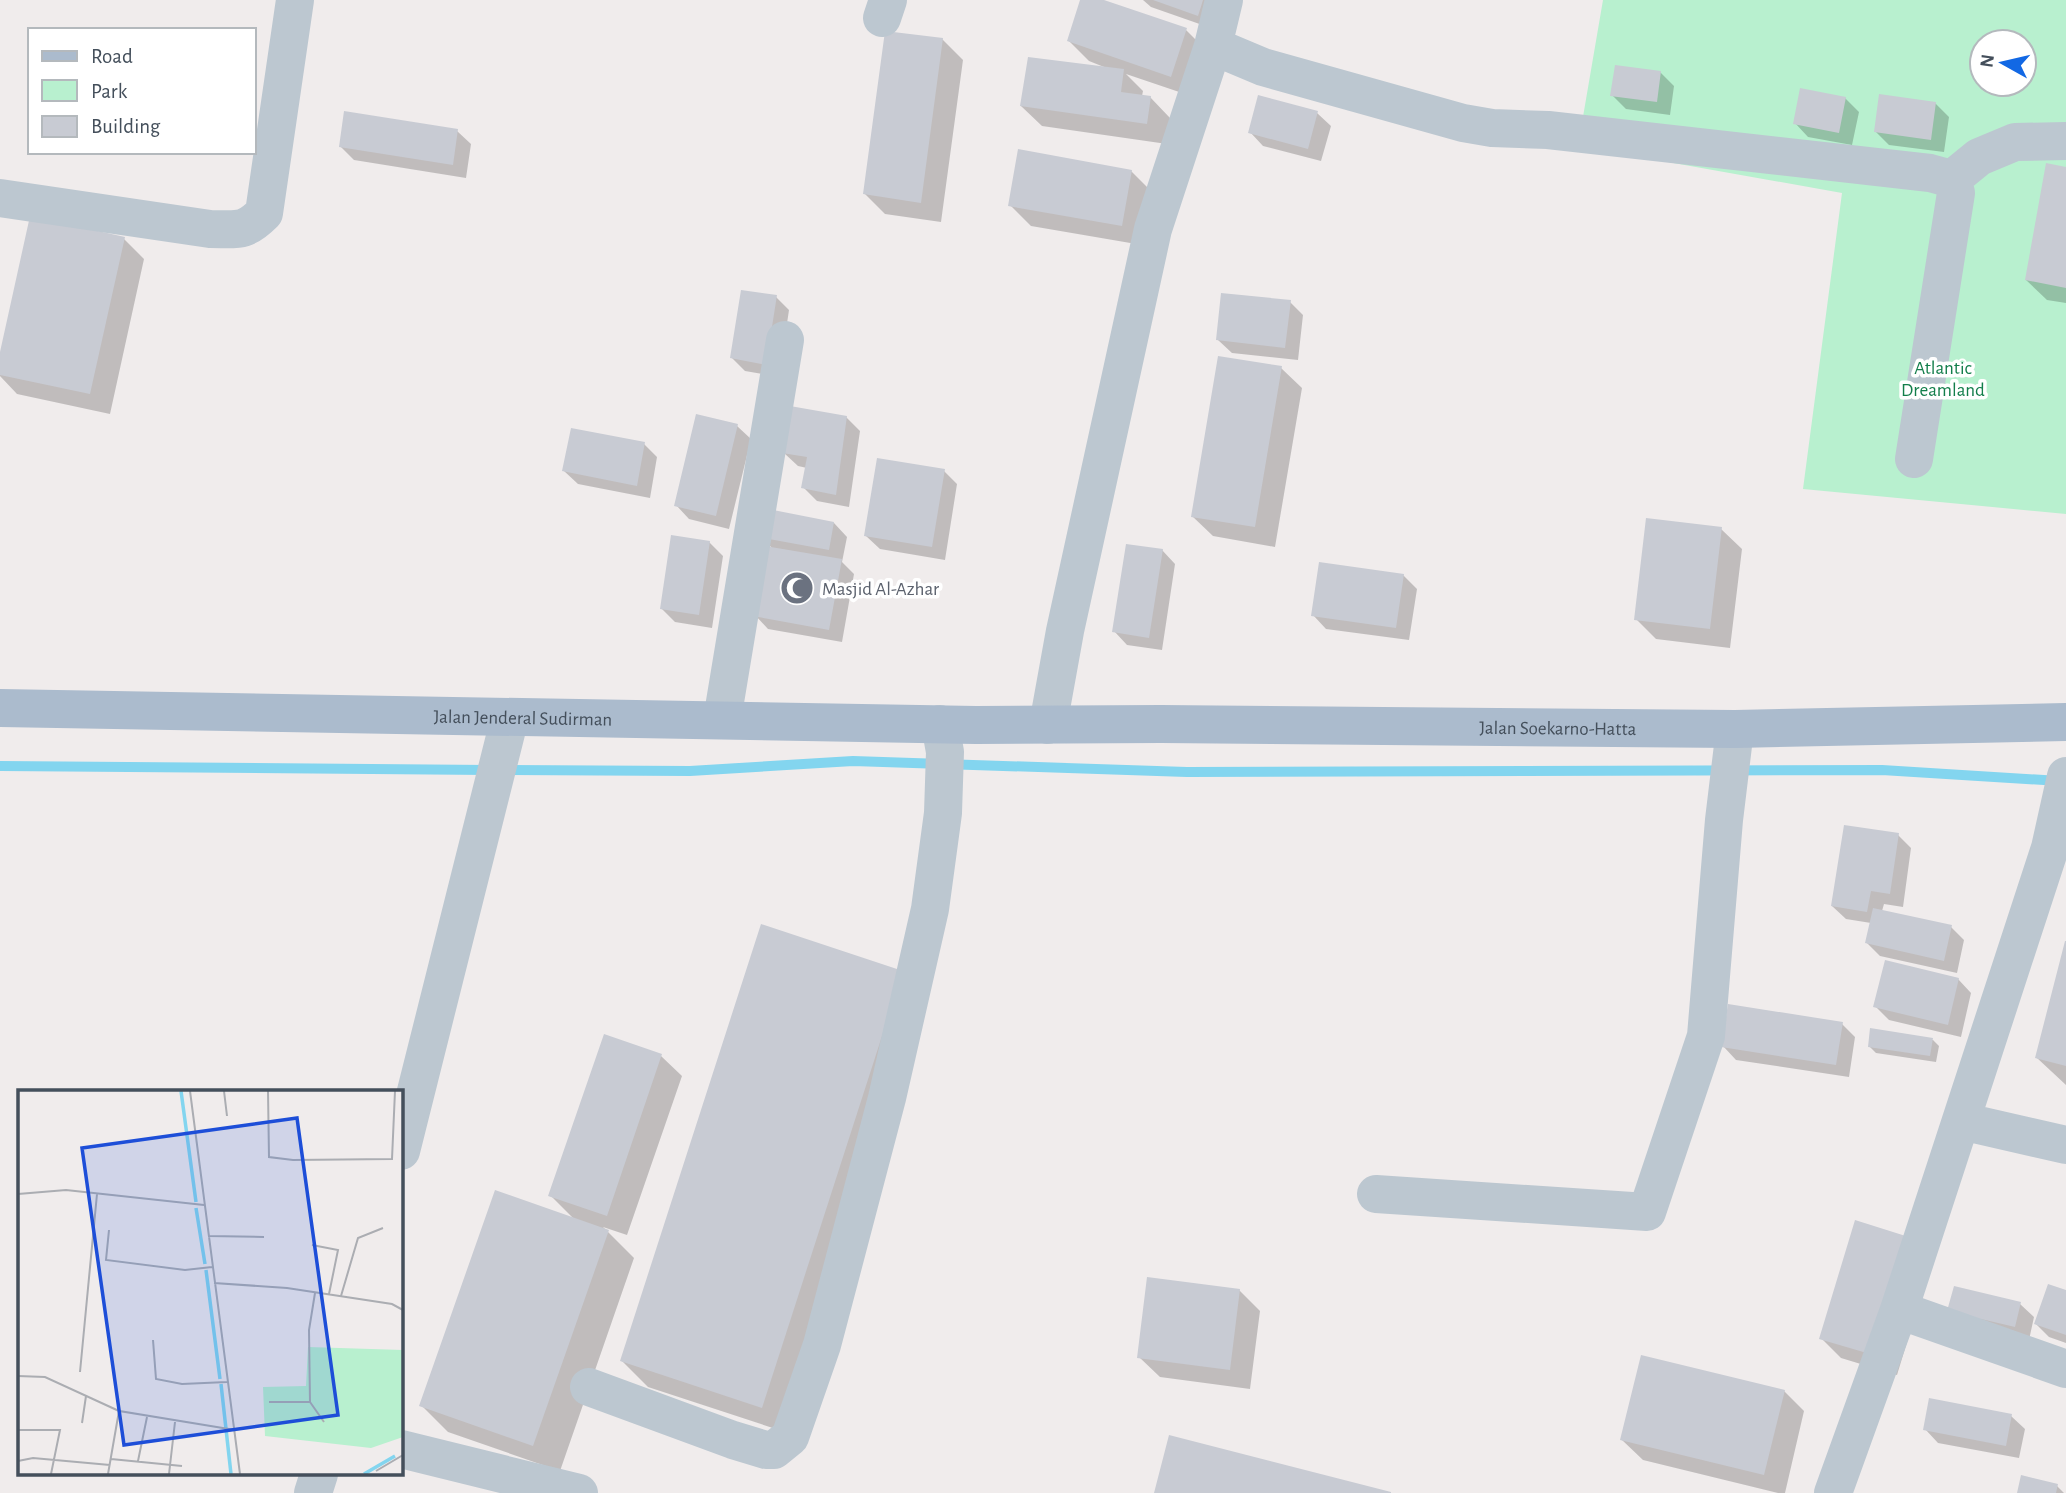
<svg xmlns="http://www.w3.org/2000/svg" width="2066" height="1493" font-family="'Alegreya Sans',sans-serif">
<style>
.green{fill:#b8f0cf;fill-rule:evenodd}
.shadow{fill:#0003}
.lines{fill:none;stroke-linecap:round;stroke-linejoin:round}
.stream{stroke:#83d5ef;stroke-width:10}
.building{fill:#c8cbd3}
.minor{stroke:#bcc7d0;stroke-width:38}
.major{stroke:#abbbcd;stroke-width:38}
.labels{text-anchor:middle;stroke-width:7;stroke-linejoin:round;paint-order:stroke}
.park-label{font-size:19px;fill:#137e4b;stroke:#fff}
.worship-label{font-size:19px;fill:#5b616d;stroke:#fff;text-anchor:start}
.street-label{font-size:19px;fill:#444f5b;stroke:#fff}
.inset-river{fill:none;stroke:#83d5ef;stroke-width:3.5}
.inset-road{fill:none;stroke:#abadb2;stroke-width:2}
.view{fill:#1d4ed8;fill-opacity:0.15;stroke:#1d4ed8;stroke-width:3.5}
.inset-edge{fill:none;stroke:#444f5b;stroke-width:3.5}
</style>
<rect width="100%" height="100%" fill="#f0ecec"/>
<!-- green -->
<path class="green" d="M1603,0H2066V514L1803,489L1842,193L1578,146ZM1982,42H2024V84H1982Z"/>
<!-- shadow -->
<path class="shadow" d="M1082,0H1098L1186,30L1206,50L1191,96L1126,74L1143,91L1142,96L1150,97L1170,118L1167,144L1042,126L1021,106L1104,68V67L1089,61L1069,41Z
M1143,0H1220L1211,28L1151,7Z
M942,39L963,60L941,222L885,214L865,194Z
M1660,72L1674,86L1670,115L1626,109L1612,95Z
M1845,98L1859,112L1852,145L1808,137L1795,123Z
M1935,103L1949,117L1944,152L1889,145L1875,131Z
M1317,113L1331,126L1321,161L1263,146L1250,132Z
M457,131L471,144L466,178L354,160L340,146Z
M2066,169V303L2047,300L2026,280Z
M1131,171L1151,191L1142,245L1031,226L1010,205Z
M124,239L144,259L110,414L17,394L0,376V360Z
M776,297L789,310L779,377L745,371L732,358Z
M1290,302L1303,315L1298,360L1232,353L1218,340Z
M1281,368L1302,388L1275,547L1213,536L1192,516Z
M846,417L860,431L849,507L817,501L803,487L807,468L798,466L784,453Z
M737,426L751,439L729,529L689,519L676,505Z
M644,444L657,457L650,498L578,484L564,471Z
M944,471L957,484L945,560L880,549L866,536Z
M834,523L847,537L842,562L854,574L842,642L768,629L755,615L772,548L760,536Z
M1721,529L1742,549L1730,648L1656,639L1636,619Z
M709,542L723,556L712,628L675,622L662,609Z
M1162,550L1175,564L1162,650L1127,645L1114,631Z
M1403,575L1417,589L1409,640L1326,629L1313,615Z
M1898,835L1911,848L1903,907L1884,904L1882,911L1951,927L1964,940L1957,973L1880,956L1867,943L1871,923L1846,919L1832,906Z
M2066,944V1085L2037,1058Z
M902,972L788,1433L648,1387L622,1361Z
M1958,979L1971,993L1961,1037L1889,1020L1875,1006Z
M1842,1024L1855,1037L1849,1077L1736,1060L1723,1046Z
M605,1036L661,1056L682,1076L627,1235L603,1227L634,1258L560,1471L448,1432L421,1405L575,1220L550,1195Z
M1933,1040L1939,1046L1936,1062L1876,1053L1869,1046Z
M1932,1260L1897,1375L1841,1358L1821,1338Z
M1239,1290L1260,1311L1250,1389L1160,1377L1139,1357Z
M2066,1292V1343L2049,1337L2036,1324Z
M2020,1304L2034,1317L2029,1340L1963,1324Z
M1784,1391L1804,1411L1785,1493H1778L1643,1460L1622,1440Z
M2011,1416L2025,1429L2019,1458L1938,1443L1925,1429Z
M2057,1486L2064,1493H2019Z"/>
<g class="lines">
<!-- stream -->
<path class="stream" d="M0,766L489,770
M505,770L690,771L853,761L1187,772L1882,770L2060,781"/>
</g>
<!-- building -->
<path class="building" d="M1080,0H1104L1187,28L1171,77L1067,41Z
M1153,0H1203L1198,16Z
M885,31L943,38L921,203L863,194Z
M1028,57L1124,69L1121,92L1151,96L1147,124L1020,106Z
M1615,65L1661,71L1657,102L1610,96Z
M1800,88L1846,97L1839,133L1793,124Z
M1879,94L1936,102L1931,140L1874,132Z
M1258,95L1318,111L1308,149L1248,133Z
M344,111L458,129L453,165L339,147Z
M1018,149L1132,170L1122,226L1008,206Z
M2046,163L2066,167V288L2025,280Z
M30,216L125,237L90,394L0,375V352Z
M741,290L777,295L766,365L730,358Z
M1221,293L1291,300L1285,348L1216,340Z
M1218,356L1282,366L1255,527L1191,517Z
M790,406L847,416L836,495L801,488L807,457L782,453Z
M696,414L738,424L716,516L674,506Z
M571,428L645,442L637,486L562,471Z
M877,458L945,469L932,547L864,536Z
M763,508L834,522L829,550L758,537Z
M1646,518L1722,527L1710,629L1634,620Z
M671,535L710,541L699,615L660,609Z
M1126,544L1163,549L1149,638L1112,632Z
M765,546L842,559L829,630L753,616Z
M1319,562L1404,574L1396,628L1311,616Z
M1844,825L1899,833L1890,894L1871,891L1867,912L1831,906Z
M1873,908L1952,925L1944,961L1865,943Z
M761,924L903,971L762,1408L620,1361Z
M2065,941H2066V1066L2035,1058Z
M1885,960L1959,978L1948,1025L1873,1007Z
M1728,1004L1843,1022L1836,1065L1721,1047Z
M1870,1028L1933,1038L1930,1056L1868,1047Z
M604,1034L662,1054L607,1216L548,1196Z
M495,1190L609,1230L533,1446L419,1406Z
M1855,1220L1912,1238L1877,1356L1819,1339Z
M1147,1277L1240,1289L1230,1370L1137,1358Z
M2048,1284L2066,1290V1335L2034,1324Z
M1954,1286L2021,1302L2015,1327L1947,1311Z
M1641,1355L1785,1390L1764,1475L1620,1440Z
M1929,1398L2012,1414L2006,1446L1923,1430Z
M1169,1435L1391,1492V1493H1154Z
M2021,1475L2058,1484L2056,1493H2017Z"/>
<g class="lines">
<!-- minor -->
<path class="minor" d="M882,18L888,0
M1213,46L1263,67L1463,123L1492,128L1548,130L1930,173L1952,179L1956,193L1914,459
M1952,179L1979,157L2015,142L2066,141
M0,198L210,229C238,229 244,233 264,213L295,0
M722,720L785,340
M1048,725L1065,631L1153,229L1213,46L1224,0
M1961,1121L2066,1145
M401,1151L510,717
M1376,1194L1647,1212L1706,1036L1724,820L1735,729
M1899,1310L2066,1369
M589,1387L733,1440L766,1450H774L790,1437L822,1345L887,1098L930,909L943,813L945,752L940,724
M401,1449L579,1493
M313,1493L319,1474
M1833,1493L1899,1310L2050,848L2066,776"/>
<!-- major -->
<path class="major" id="s1" d="M0,708L976,725L1161,724L1735,729L2066,722"/>
</g>
<!-- icons -->
<defs>
<symbol id="mosque-disc" viewBox="-11 -11 22 22"><circle r="9.5" fill="#6b7280" stroke="#fff"/><path d="M3.5-4.9A6 6 0 1 0 3.5 4.9A5 5 0 1 1 3.5-4.9Z" fill="#fff"/></symbol>
</defs>
<g fill-rule="evenodd">
<use href="#mosque-disc" x="778" y="569" width="38" height="38"/>
</g>
<g class="labels">
<!-- park labels -->
<g class="park-label">
<text x="1943" y="374">Atlantic<tspan x="1943" dy="22">Dreamland</tspan></text>
</g>
<!-- worship labels -->
<g class="worship-label">
<text x="822" y="595">Masjid Al-Azhar</text>
</g>
<!-- street labels -->
<g class="street-label">
<text dy="7" stroke="none"><textPath href="#s1" startOffset="523">Jalan Jenderal Sudirman</textPath></text>
<text dy="7" stroke="none"><textPath href="#s1" startOffset="1558">Jalan Soekarno-Hatta</textPath></text>
</g>
</g>
<!-- overview -->
<g transform="translate(18 1090)">
<rect width="385" height="385" fill="#f0ecec"/>
<path d="M290,257L385,260V347L353,358L247,346L245,297L288,296Z" fill="#b8f0cf"/>
<path class="inset-river" d="M163,1L178,112M178,118L187,174M188,180L202,289M203,294L213,384M346,384L377,366"/>
<path class="inset-road" d="M172,1L222,384M206,1L209,26M250,1L251,67L275,70L374,69L377,1M0,104L48,100L186,115M91,140L88,170L167,180L194,177M190,146L246,147M294,155L320,160L311,204M196,193L269,198L374,214L385,220M323,206L340,148L365,138M135,250L138,289L164,294L209,292M62,282L79,104M0,286L27,287L101,321M251,312H292L291,240L297,203M292,312L306,332M64,333L68,306M0,340H42L33,384M93,369L164,376M0,371L15,368L92,375M120,371L129,327M358,381L385,365M90,384L101,321L217,340M151,384L157,332"/>
<path class="view" d="M279,28L320,325L106,355L64,58Z"/>
<rect width="385" height="385" class="inset-edge"/>
</g>
<!-- legend -->
<rect x="28" y="28" width="228" height="126" fill="#ffffff" stroke="#b4b9bd" stroke-width="2"/>
<rect x="42" y="51" width="35" height="10" fill="#abbbcd" stroke="#b4b9bd" stroke-width="2"/>
<text x="91" y="63" font-size="21" fill="#444f5b">Road</text>
<rect x="42" y="80" width="35" height="21" fill="#b8f0cf" stroke="#b4b9bd" stroke-width="2"/>
<text x="91" y="98" font-size="21" fill="#444f5b">Park</text>
<rect x="42" y="116" width="35" height="21" fill="#c8cbd3" stroke="#b4b9bd" stroke-width="2"/>
<text x="91" y="133" font-size="21" fill="#444f5b">Building</text>
<!-- north arrow -->
<g transform="translate(2003 63) rotate(278)"><circle r="33" fill="#ffffff" stroke="#b4b9bd" stroke-width="2"/>
<path d="M0-5L12 26L0 18L-12 26Z" fill="#1268e4"/>
<text y="-10" font-size="19" font-weight="bold" text-anchor="middle" fill="#444f5b">N</text>
</g>
</svg>
